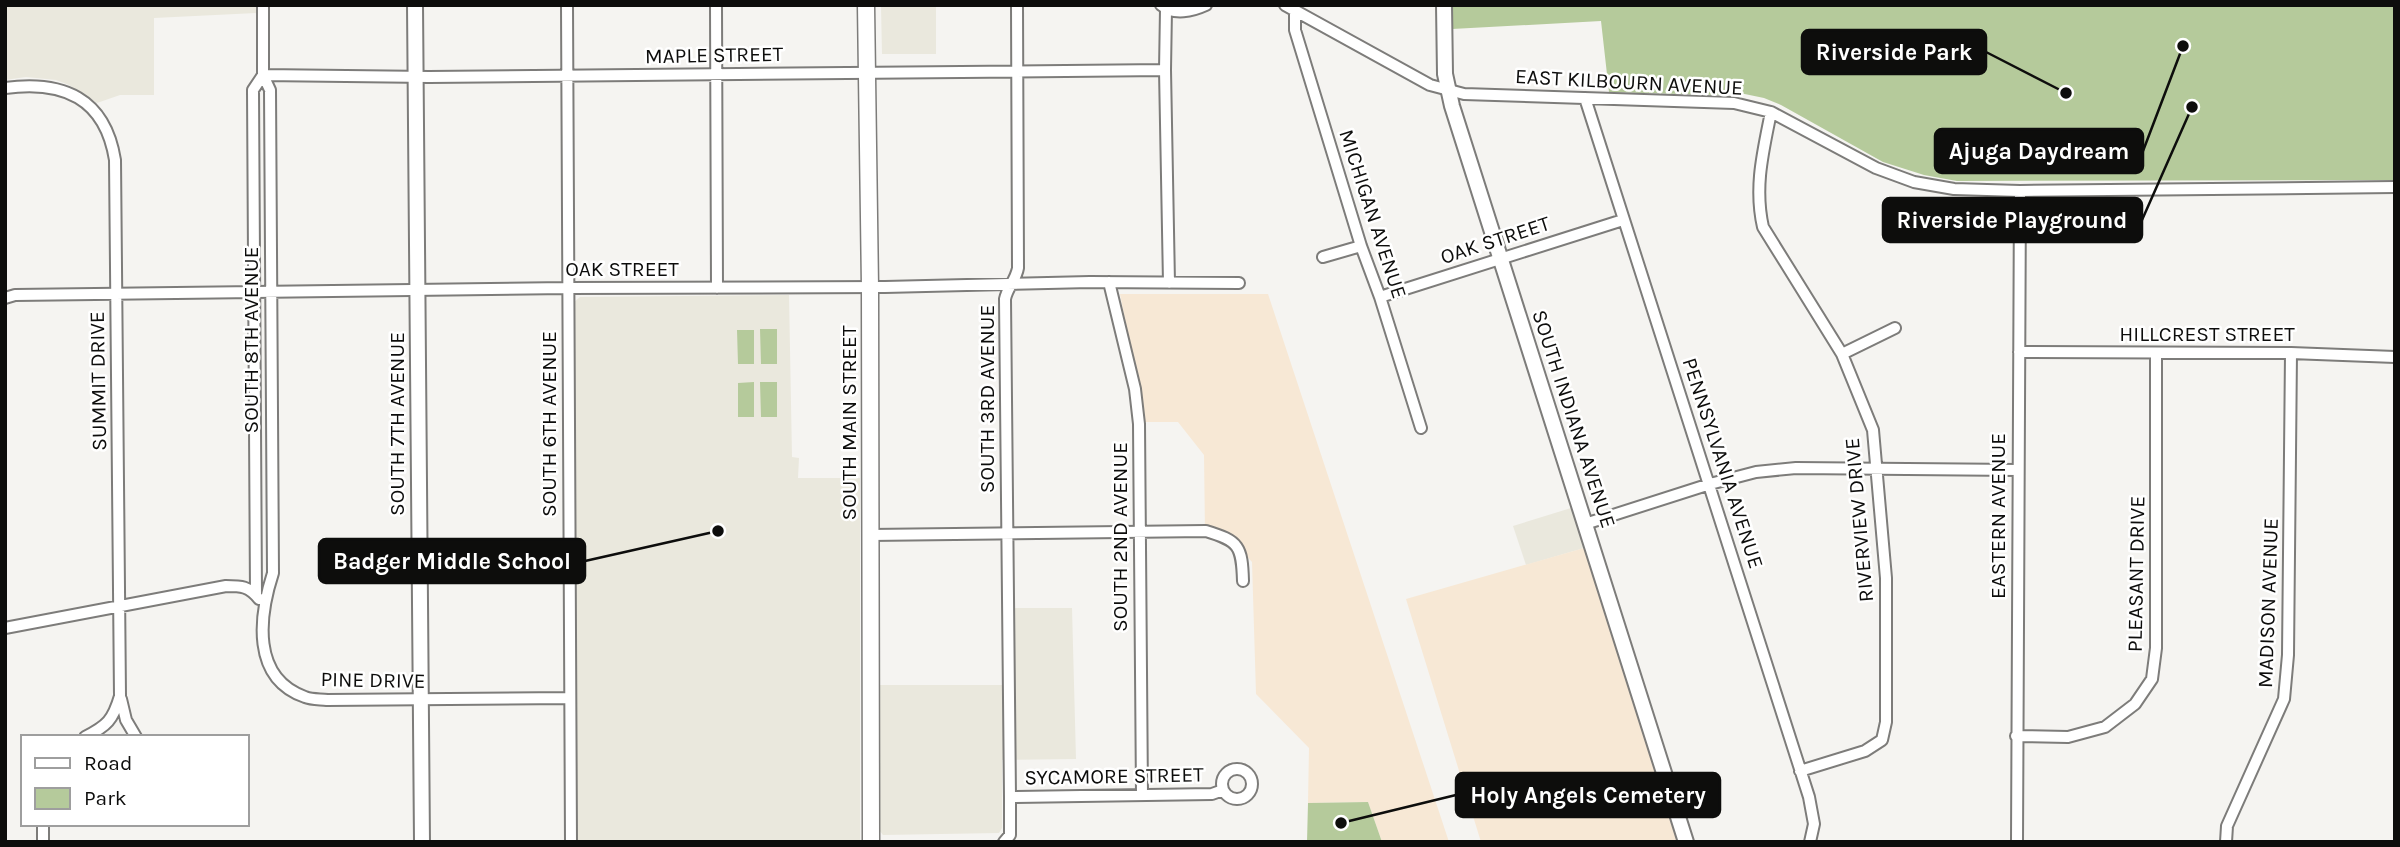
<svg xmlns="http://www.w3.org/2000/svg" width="2400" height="847" font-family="Karla,sans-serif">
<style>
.built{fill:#eae8dd}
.industrial{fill:#f7e8d5}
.green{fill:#b5ca9b}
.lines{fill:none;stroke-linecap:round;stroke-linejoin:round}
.minor-casing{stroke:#7d7c7a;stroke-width:14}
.tertiary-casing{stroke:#7d7c7a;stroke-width:18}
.secondary-casing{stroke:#7d7c7a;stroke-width:19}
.minor{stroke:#fff;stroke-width:10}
.tertiary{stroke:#fff;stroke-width:14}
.secondary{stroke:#fff;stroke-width:16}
.labels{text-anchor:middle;stroke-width:5;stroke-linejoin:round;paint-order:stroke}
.street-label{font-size:21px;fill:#0d0d0c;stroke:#fff}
.leader{fill:none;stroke:#0d0d0c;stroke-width:2.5}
.callout-dot{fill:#0d0d0c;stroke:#fff;stroke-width:2.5}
.callout{fill:#0d0d0c;stroke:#0d0d0c;stroke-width:2.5}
.callout-label{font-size:23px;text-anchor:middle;font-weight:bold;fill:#fff}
</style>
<rect width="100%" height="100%" fill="#f5f4f1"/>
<!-- built -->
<path class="built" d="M5,5H258V13L154,18V95H120L97,103L69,85L56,80L26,77L5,80Z
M881,6H936V54H882Z
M789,295L792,457L799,458L798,478H860V842H577L574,302L580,297Z
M1571,508L1584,548L1526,565L1513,526Z
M1014,608H1072L1076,759L1002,760V828L999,833L883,835L879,830L878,819L877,685H1013Z"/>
<!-- industrial -->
<path class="industrial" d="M1120,294H1268L1449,842H1382L1368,802L1308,803L1309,748L1256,694L1252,562L1227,534L1205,533L1204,455L1178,422H1144Z
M1584,548L1677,842H1481L1406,599Z"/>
<!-- green -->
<path class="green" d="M1452,5H2395V180L1957,181L1924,175L1883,162L1781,105L1764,98L1735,92L1716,95L1609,92L1601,21L1452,29Z
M760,329H777V364H761Z
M737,330H754V364H738Z
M754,382V417H738V383Z
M760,382H777V417H761Z
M1368,802L1382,842H1307L1308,803Z"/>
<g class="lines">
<defs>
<path id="minor" d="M263,5V75L270,90L273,573C259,616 251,678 305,697C312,700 321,699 327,700L570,698
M567,5L571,842
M716,5L717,288
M1161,5C1174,16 1193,11 1206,5
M1285,5L1430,85L1464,94L1734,103L1771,112L1876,168L1914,182L1954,189L2020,191L2395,187
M1166,9L1165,70L1169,283
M1295,10V30L1361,246L1380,297L1421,428
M263,75L429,77L1165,70
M5,88C63,80 105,98 115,160L120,696C113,720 107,726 85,737
M1585,98L1809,797L1814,824L1810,842
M1771,112C1763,152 1754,187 1763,227L1842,354L1873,430L1886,578V722L1882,740L1865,751L1800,771
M1323,257L1361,246
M1109,282L1135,389L1139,424L1142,794
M1380,297L1623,220
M5,298L15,295L567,288L885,287L1090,282L1239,283
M2019,352L2291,353L2395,357
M1842,354L1895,328
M1585,524L1710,484L1756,472L1796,468L2018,470
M870,535L1206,531C1239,541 1242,546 1243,581
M256,595L253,90L263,75
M5,628L226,586C241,586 249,586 259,599
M121,699L126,720L136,737
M2016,736L2068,737L2105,727L2135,704L2152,679L2156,648V354
M1222 784a15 15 0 1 1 30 0a15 15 0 1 1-30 0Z
M1010,797L1212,794L1223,790
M43,824V842
M1004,842L1010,835V797L1005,299C1007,288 1016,280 1018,268L1017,5
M2017,842L2020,191
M2226,842L2227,826L2284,699L2288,655L2291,353"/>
<path id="tertiary" d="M415,5L422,842
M1444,5L1445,74L1452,106L1686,842"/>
<path id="secondary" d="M866,5L870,287L871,842"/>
</defs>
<!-- minor casing -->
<use href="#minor" class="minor-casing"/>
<!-- tertiary casing -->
<use href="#tertiary" class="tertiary-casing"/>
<!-- secondary casing -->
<use href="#secondary" class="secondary-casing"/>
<!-- minor -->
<use href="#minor" class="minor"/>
<!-- tertiary -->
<use href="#tertiary" class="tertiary"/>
<!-- secondary -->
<use href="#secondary" class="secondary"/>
</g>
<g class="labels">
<!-- street labels -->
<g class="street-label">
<text transform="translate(714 55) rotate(-1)" y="7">MAPLE STREET</text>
<text transform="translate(1629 82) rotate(3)" y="7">EAST KILBOURN AVENUE</text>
<text transform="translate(1373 214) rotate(72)" y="7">MICHIGAN AVENUE</text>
<text transform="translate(1495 240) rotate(-18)" y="7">OAK STREET</text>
<text x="622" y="276">OAK STREET</text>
<text x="2207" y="341">HILLCREST STREET</text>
<text transform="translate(251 340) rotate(-90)" y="7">SOUTH 8TH AVENUE</text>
<text transform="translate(98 381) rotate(-91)" y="7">SUMMIT DRIVE</text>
<text transform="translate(987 399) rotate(-90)" y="7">SOUTH 3RD AVENUE</text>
<text transform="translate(1574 419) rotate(72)" y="7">SOUTH INDIANA AVENUE</text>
<text transform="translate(849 423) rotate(-90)" y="7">SOUTH MAIN STREET</text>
<text transform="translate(397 424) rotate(-90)" y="7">SOUTH 7TH AVENUE</text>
<text transform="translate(549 424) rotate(-90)" y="7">SOUTH 6TH AVENUE</text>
<text transform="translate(1723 463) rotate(72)" y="7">PENNSYLVANIA AVENUE</text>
<text transform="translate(1998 516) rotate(-90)" y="7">EASTERN AVENUE</text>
<text transform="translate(1859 520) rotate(-95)" y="7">RIVERVIEW DRIVE</text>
<text transform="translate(1120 537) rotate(-90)" y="7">SOUTH 2ND AVENUE</text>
<text transform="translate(2136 574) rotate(-89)" y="7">PLEASANT DRIVE</text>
<text transform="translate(2268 603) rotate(-88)" y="7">MADISON AVENUE</text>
<text transform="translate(373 680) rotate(1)" y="7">PINE DRIVE</text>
<text transform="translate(1114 776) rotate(-1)" y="7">SYCAMORE STREET</text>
</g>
</g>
<!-- callouts -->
<path class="leader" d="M2066 93L1986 52M2183 46L2143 151M2192 107L2142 220M718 531L585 561M1341 823L1456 795"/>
<g class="callout-dot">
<circle cx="2066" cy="93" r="7"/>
<circle cx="2183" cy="46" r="7"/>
<circle cx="2192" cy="107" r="7"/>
<circle cx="718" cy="531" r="7"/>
<circle cx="1341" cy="823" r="7"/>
</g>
<g class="callout">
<rect x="1802" y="30" width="184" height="44" rx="7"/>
<rect x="1935" y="129" width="208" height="44" rx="7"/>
<rect x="1883" y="198" width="259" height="44" rx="7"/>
<rect x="319" y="539" width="266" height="44" rx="7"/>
<rect x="1456" y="773" width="264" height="44" rx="7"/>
</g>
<g class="callout-label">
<text x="1894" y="60">Riverside Park</text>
<text x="2039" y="159">Ajuga Daydream</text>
<text x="2012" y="228">Riverside Playground</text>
<text x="452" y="569">Badger Middle School</text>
<text x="1588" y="803">Holy Angels Cemetery</text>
</g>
<!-- border -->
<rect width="2400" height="847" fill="none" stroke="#0d0d0c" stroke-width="14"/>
<!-- legend -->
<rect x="21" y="735" width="228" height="91" fill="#ffffff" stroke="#9e9e9e" stroke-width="2"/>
<rect x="35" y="758" width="35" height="10" fill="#ffffff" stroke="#9e9e9e" stroke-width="2"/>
<text x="84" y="770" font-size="21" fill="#0d0d0c">Road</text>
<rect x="35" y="788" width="35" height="21" fill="#b5ca9b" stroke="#9e9e9e" stroke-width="2"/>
<text x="84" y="805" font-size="21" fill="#0d0d0c">Park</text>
</svg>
